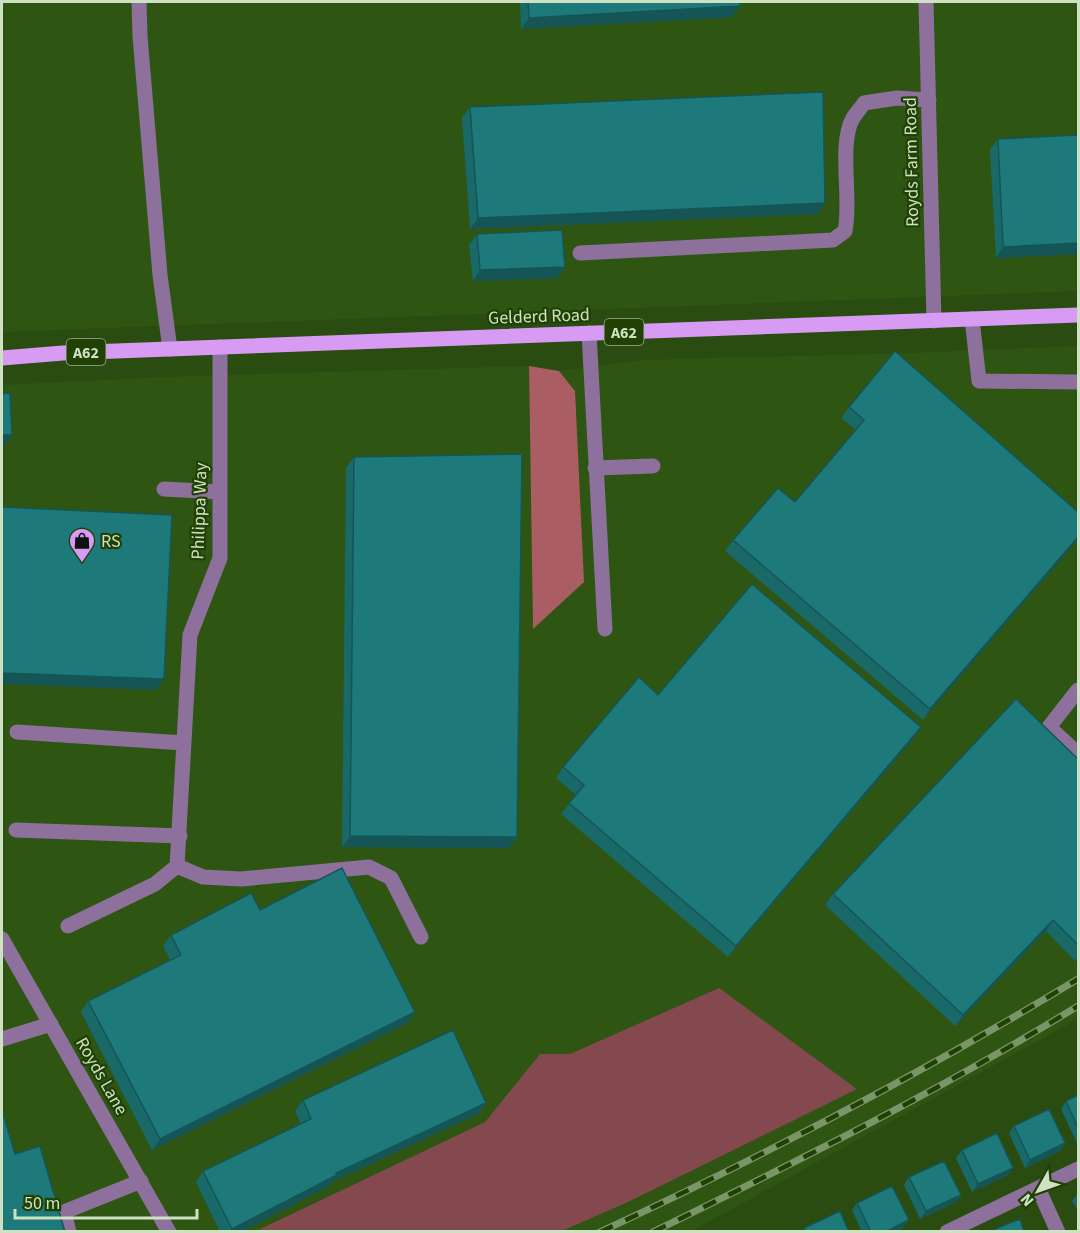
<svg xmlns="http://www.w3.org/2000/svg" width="1080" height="1233" font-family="'Source Sans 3',sans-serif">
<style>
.built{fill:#2f5512}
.green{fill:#83494f}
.forest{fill:#ab5d64}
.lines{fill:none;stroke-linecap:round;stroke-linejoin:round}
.minor{stroke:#8d709b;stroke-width:15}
.major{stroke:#d79bf3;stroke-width:15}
.rail-casing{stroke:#7a9568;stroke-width:7}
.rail{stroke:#204103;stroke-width:4.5;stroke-dasharray:14;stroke-linecap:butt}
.wall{fill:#1a6969}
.shaded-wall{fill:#155555}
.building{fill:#1e7a7a;stroke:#155555;stroke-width:1.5}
.labels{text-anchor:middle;stroke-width:4.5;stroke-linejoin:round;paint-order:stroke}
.shield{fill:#204103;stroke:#9ab289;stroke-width:1.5}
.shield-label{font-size:16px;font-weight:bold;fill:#cee2c3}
.street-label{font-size:18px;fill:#cee2c3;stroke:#204103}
.poi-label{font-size:18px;fill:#cee2c3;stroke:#204103;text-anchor:start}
</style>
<rect width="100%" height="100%" fill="#2a4c11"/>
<!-- built -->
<path class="built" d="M2,2H1078V291L2,332Z
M1078,346V1019L692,1231H562L628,1202L719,988L570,1054H540L485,1122L256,1231L2,1232V385L164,377L529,366L533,628L575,391L559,371L645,360L911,353Z"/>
<!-- green -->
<path class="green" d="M719,988L857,1089L628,1202L562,1231H256L485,1122L540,1054H570Z"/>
<!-- forest -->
<path class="forest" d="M529,366L559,371L575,391L584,582L533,629Z"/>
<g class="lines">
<!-- minor -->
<path class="minor" d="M139,2L140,36L160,275L170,349
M926,2L934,321
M580,253L833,240L845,231C852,200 838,144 853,118C856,113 861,108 864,103L897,98L929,100
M972,319L979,381L1078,382
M589,333L605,629
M595,468L653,466
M164,489L220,492
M1078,690L1049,727L1078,754
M17,732L184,743
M16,830L180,836
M177,866L203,877L241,879L369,867L391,878L421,937
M68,926L155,884L177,866L190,635L220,558V347
M2,939L169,1232
M2,1039L51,1024
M1038,1188L1058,1232
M69,1232L64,1212L141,1181
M947,1232L1078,1169"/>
<!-- major -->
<path class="major" d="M2,358L63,353L1078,315"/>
<defs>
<path id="rail" d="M600,1232C764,1156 924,1072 1078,979
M653,1232C798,1161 941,1090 1078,1006"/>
</defs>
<!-- rail casing -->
<use href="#rail" class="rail-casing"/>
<!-- rail -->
<use href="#rail" class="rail"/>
</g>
<!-- wall -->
<path class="wall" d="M520,2H740L732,17L521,29Z
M470,107L818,214L470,229L462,118Z
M1078,135V254L996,258L990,150L998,139Z
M477,234L565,267L557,278L473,281L469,245Z
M849,407L1078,512L923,720L725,551L733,540L795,502L856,430L841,418Z
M354,457L517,837L509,848L342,847L346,468Z
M658,695L914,738L728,957L561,814L576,795L556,778L563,767Z
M1078,759V958L1075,961L1046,931L955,1026L825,905L833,894Z
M260,910L407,1023L152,1150L81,1012L88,1001L170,960L163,946L171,935Z
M1078,1095V1142L1077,1143L1061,1109L1066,1101Z
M303,1100L486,1103L478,1114L332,1182L329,1186L241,1232H220L196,1182L203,1171L301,1124L295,1111Z
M1014,1126L1065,1143L1060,1151L1025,1168L1009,1133Z
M962,1150L1008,1175L972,1192L956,1158Z
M909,1177L961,1195L956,1202L920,1219L904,1185Z
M1078,1193V1210L1072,1201Z
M857,1203L903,1228L895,1232H862L852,1210Z"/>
<!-- shaded-wall -->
<path class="shaded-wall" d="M740,6L732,17L521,29L529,18Z
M825,203L818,214L470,229L478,218Z
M1078,243V254L996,258L1003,247Z
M565,267L557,278L473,281L480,270Z
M2,435H12L4,446H2Z
M1078,537V540L923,720L930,709Z
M2,673L164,679L156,690L2,684Z
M921,727L914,738L728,957L736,946Z
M350,836L517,837L509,848L342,847Z
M1053,920L1046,931L955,1026L963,1015Z
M415,1012L407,1023L152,1150L160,1139Z
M486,1103L478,1114L332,1182L329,1186L241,1232H230L232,1229L336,1173Z
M1065,1143L1060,1151L1025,1168L1030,1160Z
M1013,1168L1008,1175L972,1192L978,1184Z
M961,1195L956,1202L920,1219L926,1211Z
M909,1220L903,1228L895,1232H885Z"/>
<!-- building -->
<path class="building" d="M528,2H740V6L529,18Z
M823,92L825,203L478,218L470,107Z
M1078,135V243L1003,247L998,139Z
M562,230L565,267L480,270L477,234Z
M895,351L1078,512V537L930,709L733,540L778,488L795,502L864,420L849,407Z
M10,393L12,435H2V394Z
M522,454L517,837L350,836L354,457Z
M2,507L172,515L164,679L2,673Z
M752,584L921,727L736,946L569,803L584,785L563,767L639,677L658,695Z
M1016,699L1078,759V945L1053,920L963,1015L833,894Z
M342,868L415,1012L160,1139L88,1001L181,955L171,935L251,893L260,910Z
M453,1030L486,1103L336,1173L337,1175L232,1229L203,1171L311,1119L303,1100Z
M1078,1095V1128L1066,1101Z
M1049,1109L1065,1143L1030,1160L1014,1126Z
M2,1110L15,1154L40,1146L65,1232H2Z
M997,1133L1013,1168L978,1184L962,1150Z
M944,1161L961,1195L926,1211L909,1177Z
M892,1186L909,1220L885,1232H871L857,1203Z
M840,1211L849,1232H806L804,1228Z
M1020,1219L1024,1232H988Z"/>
<!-- icons -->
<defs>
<symbol id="shop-pin" viewBox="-11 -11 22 30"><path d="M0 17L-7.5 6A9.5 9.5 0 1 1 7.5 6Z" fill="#d99af7" stroke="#204103"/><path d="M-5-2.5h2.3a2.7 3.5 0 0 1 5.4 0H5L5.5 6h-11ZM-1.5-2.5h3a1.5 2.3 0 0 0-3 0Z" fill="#111"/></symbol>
</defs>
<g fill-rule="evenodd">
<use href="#shop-pin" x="67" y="526" width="30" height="40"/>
</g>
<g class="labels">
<!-- shield labels -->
<g class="shield">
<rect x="604.5" y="319" width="39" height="26" rx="4.5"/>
<rect x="66.5" y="339" width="39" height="26" rx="4.5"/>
</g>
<g class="shield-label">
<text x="624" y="338">A62</text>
<text x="86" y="358">A62</text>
</g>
<!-- street labels -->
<g class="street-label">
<text transform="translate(911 162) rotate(-91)" y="6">Royds Farm Road</text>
<text transform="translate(539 316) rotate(-2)" y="6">Gelderd Road</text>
<text transform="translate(199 511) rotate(-88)" y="6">Philippa Way</text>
<text transform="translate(102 1076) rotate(60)" y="6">Royds Lane</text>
</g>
<!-- poi labels -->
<g class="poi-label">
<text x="101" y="547">RS</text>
</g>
</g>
<!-- border -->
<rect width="1080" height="1233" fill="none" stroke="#cee2c3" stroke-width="6"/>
<!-- north arrow -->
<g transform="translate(1038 1191) rotate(230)" stroke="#204103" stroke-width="4.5" paint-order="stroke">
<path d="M0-4.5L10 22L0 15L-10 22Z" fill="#cee2c3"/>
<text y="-9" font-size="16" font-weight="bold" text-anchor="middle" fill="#cee2c3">N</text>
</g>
<!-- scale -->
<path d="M15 1209v9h182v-9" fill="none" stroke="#cee2c3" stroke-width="3"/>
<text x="24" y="1209" font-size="18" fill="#cee2c3" stroke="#204103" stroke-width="4.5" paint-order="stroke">50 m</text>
</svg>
